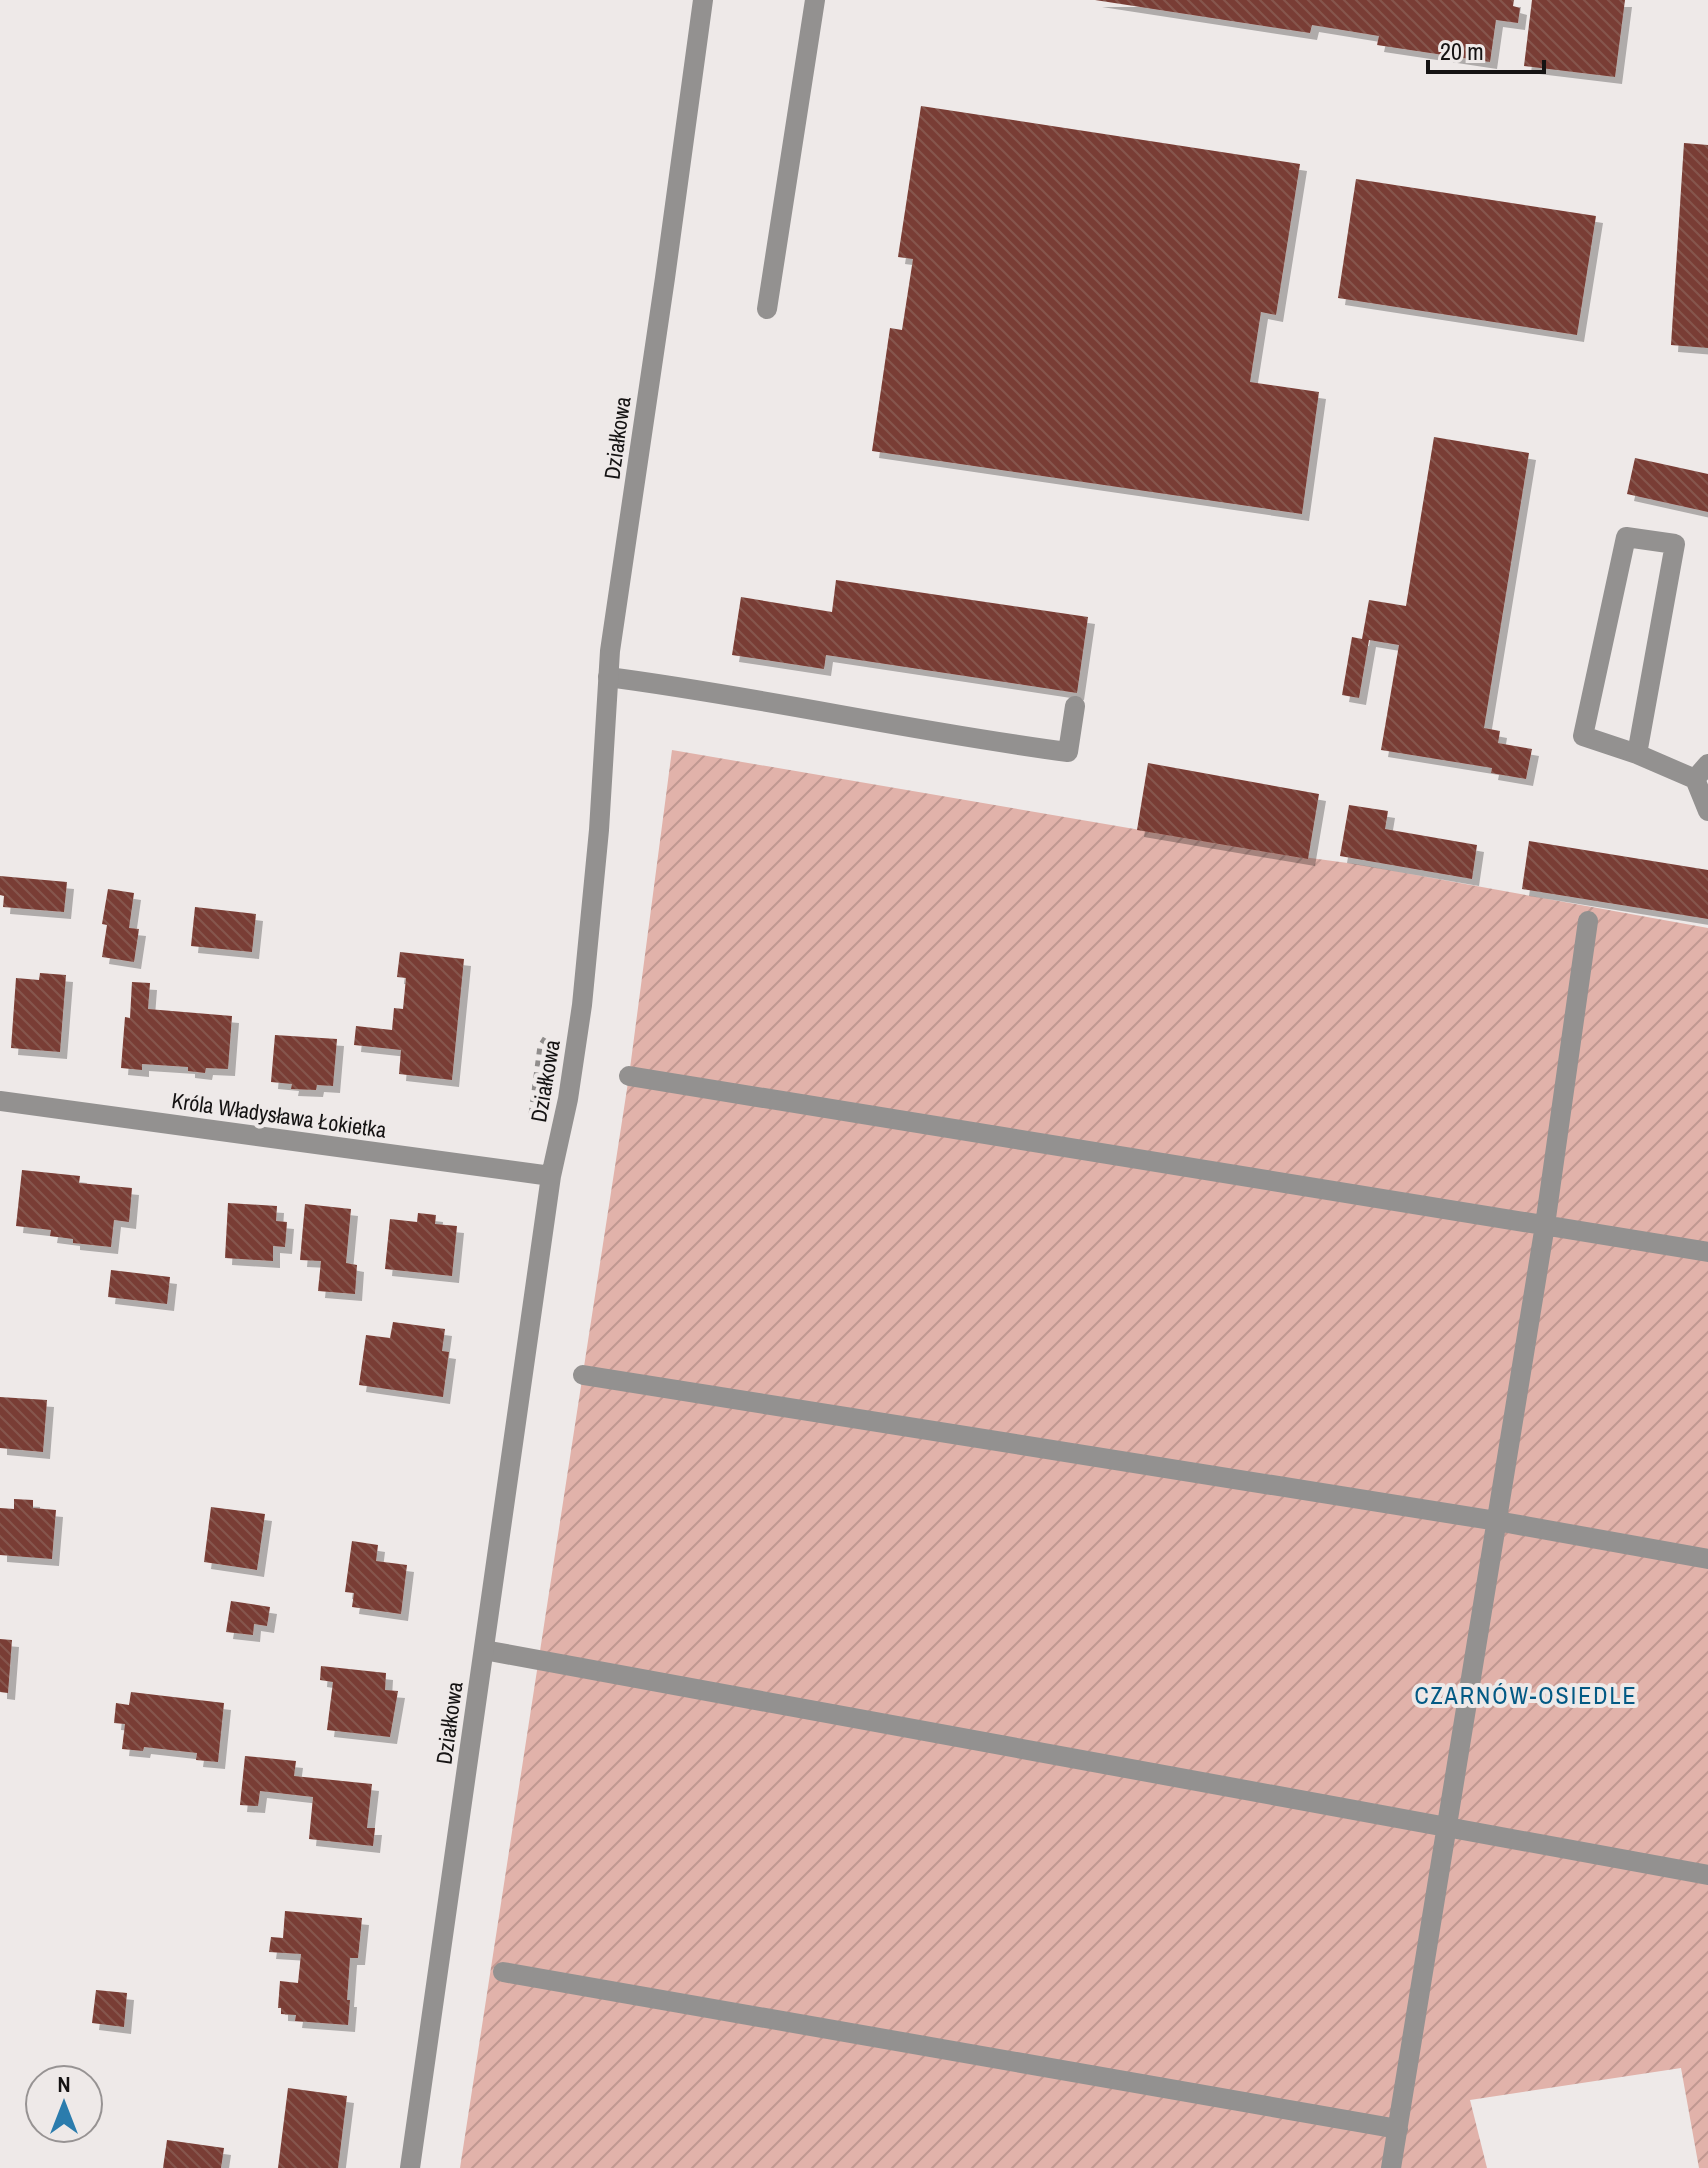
<svg xmlns="http://www.w3.org/2000/svg" width="1708" height="2168" font-family="'Archivo Narrow',sans-serif">
<style>
.garden{fill:url(#garden-furrows)}
.building{fill:url(#building-back-hatch);filter:url(#shadow)}
.lines{fill:none;stroke-linecap:round;stroke-linejoin:round}
.path{stroke:#908d8c;stroke-width:5;stroke-dasharray:6 6;stroke-linecap:butt}
.service{stroke:#939190;stroke-width:20}
.minor{stroke:#939190;stroke-width:20}
.labels{text-anchor:middle;stroke-width:8;stroke-linejoin:round;paint-order:stroke}
.street-label{font-size:22px;fill:#151313;stroke:#eee9e8}
.neighbourhood-label{font-size:24px;letter-spacing:2px;fill:#025984;stroke:#eee9e8}
</style>
<defs>
<pattern id="garden-furrows" width="10" height="10" patternUnits="userSpaceOnUse" patternTransform="scale(2)"><rect width="10" height="10" fill="#e1b2aa"/><path d="M-1 1l2-2M0 10L10 0M9 11l2-2" fill="none" stroke="#c09891"/></pattern>
<pattern id="building-back-hatch" width="6" height="6" patternUnits="userSpaceOnUse" patternTransform="scale(2)"><rect width="6" height="6" fill="#793d34"/><path d="M-1 5l2 2M0 0l6 6M5-1l2 2" fill="none" stroke="#86564e"/></pattern>
<filter id="shadow"><feDropShadow dx="7" dy="7" stdDeviation="0" flood-color="#0004"/></filter>
</defs>
<rect width="100%" height="100%" fill="#eee9e8"/>
<!-- garden -->
<path class="garden" d="M672,750L1281,854L1355,864L1708,928V2168H1699L1681,2068L1470,2100L1487,2168H460L629,1076Z"/>
<!-- building -->
<path class="building" d="M1095,0H1514L1513,6L1520,8L1518,23L1496,20L1490,62L1377,45L1379,36L1312,25L1310,33Z
M1532,0H1625L1615,77L1524,66Z
M921,106L1300,164L1276,315L1261,312L1250,382L1319,392L1302,514L872,451L890,328L902,330L913,259L898,257Z
M1684,143L1708,145V348L1671,345Z
M1356,179L1596,216L1577,335L1338,298Z
M1434,437L1529,453L1484,728L1500,731L1498,743L1532,749L1526,779L1491,773L1492,768L1381,750L1399,645L1369,640L1359,698L1342,695L1352,637L1362,639L1369,600L1406,606Z
M1635,458L1708,474V512L1627,494Z
M836,580L1088,617L1077,693L826,655L824,669L732,655L741,597L832,612Z
M1148,763L1319,794L1308,859L1137,830Z
M1349,805L1388,811L1385,829L1477,845L1472,879L1340,856Z
M1529,841L1708,870V919L1522,889Z
M0,876L67,882L64,912L3,907L4,896L0,895Z
M108,889L134,893L129,928L139,929L134,962L102,957L107,925L102,924Z
M195,907L256,914L252,952L191,946Z
M400,952L464,959L452,1080L399,1074L401,1050L354,1045L356,1026L392,1030L394,1008L403,1009L406,978L397,977Z
M40,973L66,975L60,1052L11,1048L16,978L39,980Z
M132,982L150,983L148,1009L232,1016L228,1069L206,1068L205,1073L188,1071V1067L142,1064V1070L121,1068L125,1017L130,1018Z
M275,1035L337,1039L333,1086L317,1085L316,1090L291,1089L292,1084L271,1082Z
M22,1170L80,1176L79,1183L132,1188L129,1222L114,1220L111,1247L73,1243V1239L50,1236L51,1230L16,1226Z
M228,1203L277,1206L276,1221L287,1222L285,1247L273,1246V1261L225,1258Z
M305,1204L351,1209L346,1263L357,1265L355,1294L318,1291L321,1261L300,1260Z
M418,1213L436,1215L435,1224L457,1226L452,1276L385,1269L390,1219L417,1222Z
M111,1270L170,1277L167,1304L108,1297Z
M393,1322L445,1329L442,1351L449,1352L443,1397L359,1385L366,1335L390,1338Z
M0,1397L47,1400L43,1452L0,1448Z
M14,1499L33,1500V1508L56,1510L52,1559L0,1555V1508L14,1509Z
M211,1507L265,1514L257,1570L204,1562Z
M352,1541L378,1545L376,1561L407,1565L401,1614L352,1607L354,1593L345,1592Z
M231,1601L270,1607L267,1626L254,1624L253,1635L226,1632Z
M0,1639L12,1640L8,1693L0,1692Z
M321,1666L386,1673L385,1690L398,1691L390,1737L327,1730L333,1682L320,1680Z
M131,1692L224,1703L218,1762L196,1760L197,1753L144,1747L143,1751L122,1749L125,1724L114,1723L116,1703L129,1705Z
M245,1756L296,1761L294,1776L372,1784L367,1828H375L373,1846L309,1839L313,1797L260,1791L258,1806L240,1805Z
M285,1911L362,1918L358,1958H350L347,2000H350L348,2025L295,2021L296,2015L281,2014V2008H278L280,1981L298,1983L301,1954L269,1952L271,1937L283,1938Z
M96,1990L127,1993L124,2027L92,2023Z
M288,2088L347,2096L338,2168H278Z
M167,2140L224,2148L221,2168H163Z"/>
<g class="lines">
<!-- path -->
<path class="path" d="M531,1114L540,1046L545,1038"/>
<!-- service -->
<path class="service" d="M767,309L815,0
M608,677C762,697 914,732 1068,752L1075,706
M1637,754L1675,544L1626,537L1583,736L1637,754L1695,779
M1708,764L1695,779L1708,811
M629,1076L1708,1252
M583,1375L1497,1521L1708,1559
M484,1650L1708,1875
M503,1972L1398,2129
M1391,2168L1545,1225L1588,921"/>
<!-- minor -->
<path class="minor" d="M0,1101L551,1176
M410,2168L551,1176L568,1099L582,1005L599,830L610,651L665,278L703,0"/>
</g>
<g class="labels">
<!-- street labels -->
<g class="street-label">
<text transform="translate(617 438) rotate(-82)" y="8">Działkowa</text>
<text transform="translate(545 1081) rotate(-80)" y="8">Działkowa</text>
<text transform="translate(279 1115) rotate(8)" y="8">Króla Władysława Łokietka</text>
<text transform="translate(449 1723) rotate(-82)" y="8">Działkowa</text>
</g>
<!-- neighbourhood labels -->
<g class="neighbourhood-label">
<text x="1526" y="1704">CZARNÓW-OSIEDLE</text>
</g>
</g>
<!-- north arrow -->
<g transform="translate(64 2104)"><circle r="38" fill="#eee9e8" stroke="#979393" stroke-width="2"/>
<path d="M0-6L14 30L0 20L-14 30Z" fill="#2b7cad"/>
<text y="-12" font-size="22" font-weight="bold" text-anchor="middle" fill="#151313">N</text>
</g>
<!-- scale -->
<path d="M1428 60v12h116v-12" fill="none" stroke="#151313" stroke-width="4"/>
<text x="1440" y="60" font-size="24" fill="#151313" stroke="#eee9e8" stroke-width="6" paint-order="stroke">20 m</text>
</svg>
